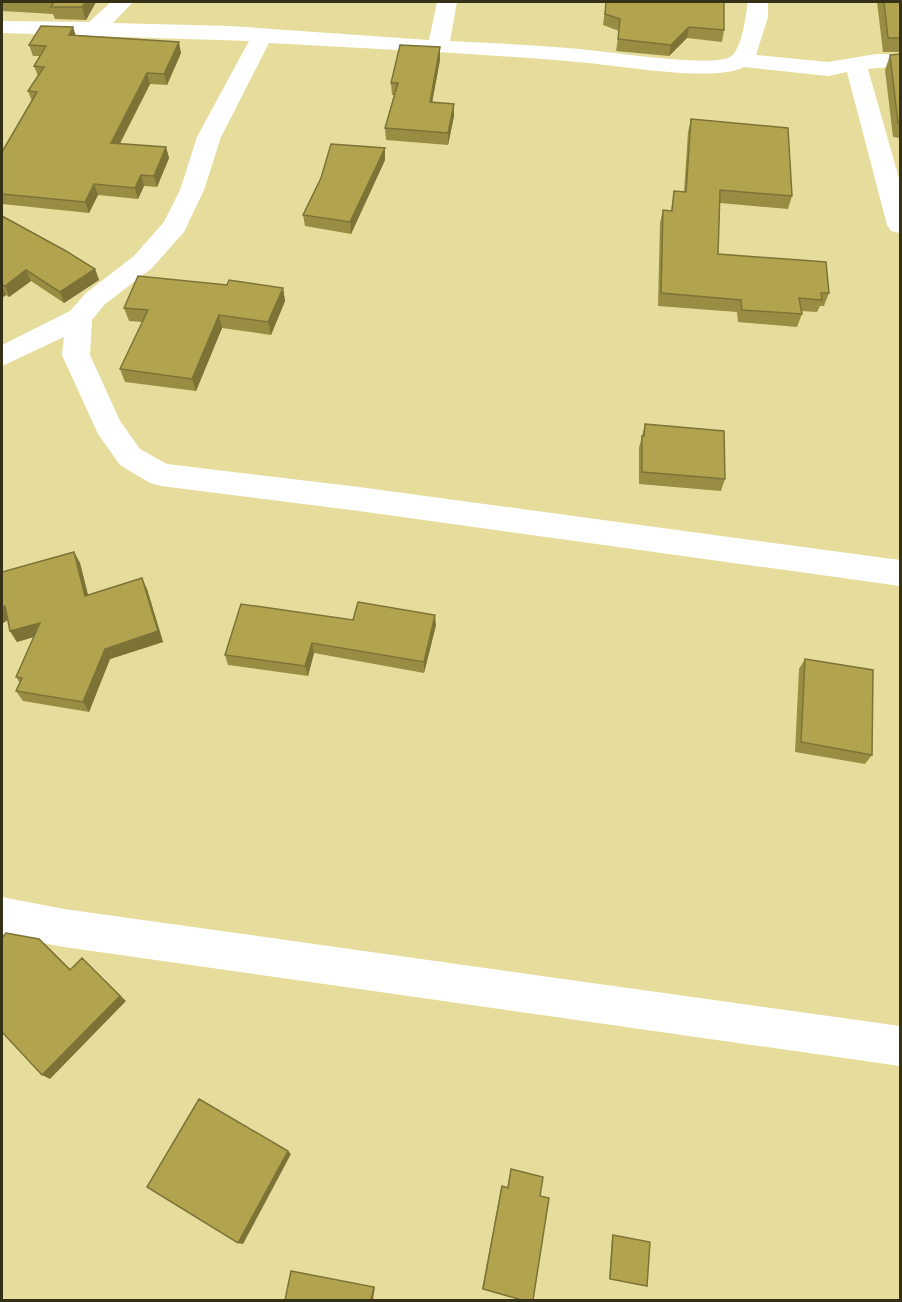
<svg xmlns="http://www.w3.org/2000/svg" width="902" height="1302" font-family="'Sofia Sans Condensed',sans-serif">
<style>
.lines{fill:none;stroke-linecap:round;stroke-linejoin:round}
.street{fill:#fff;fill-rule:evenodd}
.wall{fill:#998d43}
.shaded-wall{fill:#7d7337}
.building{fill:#b2a44e;stroke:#7d7337;stroke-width:1.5}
</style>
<rect width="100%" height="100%" fill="#e6dd9d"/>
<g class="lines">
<!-- street -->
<path class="street" d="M111,2H133L113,23L230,26L429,40L437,2H457L450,41C493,43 536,45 579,49C607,51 710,68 730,57C742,51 746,14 748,2H768V17L756,55L828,62L876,54H900V66L868,69L900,182V233L891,231L887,225L847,72L828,76L744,67C715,83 615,65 578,62C475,53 372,49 269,43L221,137L204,190L184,232L152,268L104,305L92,320L90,355L120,421L140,449L167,464L359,487L900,560V586L359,511L161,486L150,483L120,465L98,434L62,355L64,337L2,366V345L70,311L86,293L134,256L164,222L180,190L197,137L249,41L2,33V21L89,22Z
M2,897L64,909L900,1026V1066L64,947L2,935Z"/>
</g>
<!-- wall -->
<path class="wall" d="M2,2H96L86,20L55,19L53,14L2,11Z
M606,2L724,30L722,42L687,38L669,56L616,51L619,31L603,25Z
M877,2H900V52H883Z
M73,27L76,36L181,53L167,85L150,84L120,144L166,147L169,158L157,187L144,186L138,199L98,195L89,213L2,204V152L32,101L28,91L38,76L34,66L40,56H33L29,45Z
M440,47V60L432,102L454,116L448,145L386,140L385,128L394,95H392L391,83Z
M900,54V138L893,137L885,70L890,55Z
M691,119L792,196L788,209L720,203L718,254L829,293L824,306H820L817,312L801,311L802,314L797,327L738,322L737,312L658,306L660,223L663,210L671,211L674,191L684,192L688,132Z
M385,160L351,234L305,226L303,215L321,178Z
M2,216L95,269L99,280L64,303L31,281L9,297L6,295L2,297Z
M227,285L283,288L285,301L271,335L222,328L196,391L125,382L120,369L142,322L129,321L124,308Z
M645,424L725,479L721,491L639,484V448Z
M74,552L80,563L88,595L147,589L163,642L110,659L89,712L23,701L16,691L20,683L16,677L34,637L17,642L10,631Z
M353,620L436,625L424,673L314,653L308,676L228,665L225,655Z
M805,659L872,755L865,764L795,752L799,669Z
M511,1169L540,1196L522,1300L482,1289L501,1188L502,1186L507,1188Z
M613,1235L647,1286L609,1279L612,1236Z"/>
<!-- shaded-wall -->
<path class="shaded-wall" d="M86,2H96L86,20L82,7Z
M73,27L76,38L69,35Z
M689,27L687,38L669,56L671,45Z
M179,42L181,53L167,85L164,74Z
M440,47V60L430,114V102Z
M147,73L150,84L114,154L111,143Z
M454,104V116L448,145V133Z
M166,147L169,158L157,187L154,176Z
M385,148V160L351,234L350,222Z
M141,175L144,186L138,199L135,188Z
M94,184L98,195L89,213L85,202Z
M95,269L99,280L64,303L60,292Z
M26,270L31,281L9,297L5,286Z
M2,285L6,295L2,298Z
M283,288L285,301L271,335L268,322Z
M219,315L222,328L196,391L192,379Z
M74,552L80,563L91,607L85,596Z
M142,578L147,589L163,642L110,659L89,712L83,702L105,649Z
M5,606L12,617L2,624V608Z
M435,615L436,625L424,673V662Z
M40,623L46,633L17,642L10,631Z
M312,643L314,653L308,676L305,666Z
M39,939L47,946L77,976L70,970Z
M82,958L126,1001L50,1079L42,1075Z
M288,1151L291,1154L243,1244L238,1243Z
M374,1287H375L373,1300H371Z"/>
<!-- building -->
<path class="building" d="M46,2H86L82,7H51L54,2Z
M606,2H724V30L689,27L671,45L618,39L620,19L605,14Z
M884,2H900V38H888Z
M41,26L73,27L69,35L179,42L164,74L147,73L111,143L166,147L154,176L141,175L135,188L94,184L85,202L2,194V152L37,92L28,91L44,67L34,66L46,46L29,45Z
M400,45L440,47L430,102L454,104L448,133L385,128L398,83H391Z
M900,54V123H898L890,55Z
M691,119L788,128L792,196L720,190L718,254L826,262L829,293H821L822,300L799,298L802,314L742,310L741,300L661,293L663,210L672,211L674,191L686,192Z
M331,144L385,148L350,222L303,215L321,178Z
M2,216L66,251L95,269L60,292L26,270L5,286L2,284Z
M138,276L227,285L229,280L283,288L268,322L219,315L192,379L120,369L148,310L124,308Z
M645,424L724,431L725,479L642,472V436H644Z
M74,552L85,596L142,578L158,631L105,649L83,702L16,691L22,678L16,677L40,623L10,631L5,606L2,608V572Z
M358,602L435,615L424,662L312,643L305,666L225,655L241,604L353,620Z
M805,659L873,670L872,755L801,742Z
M6,933L39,939L70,970L82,958L120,996L42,1075L2,1032V938Z
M199,1099L288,1151L238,1243L147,1187Z
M511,1169L543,1177L540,1196L549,1198L533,1300H522L483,1289L502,1186L508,1188Z
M613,1235L650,1242L647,1286L610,1279Z
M291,1271L374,1287L371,1300H285Z"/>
<!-- border -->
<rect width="902" height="1302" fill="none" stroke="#353117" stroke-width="6"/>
</svg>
